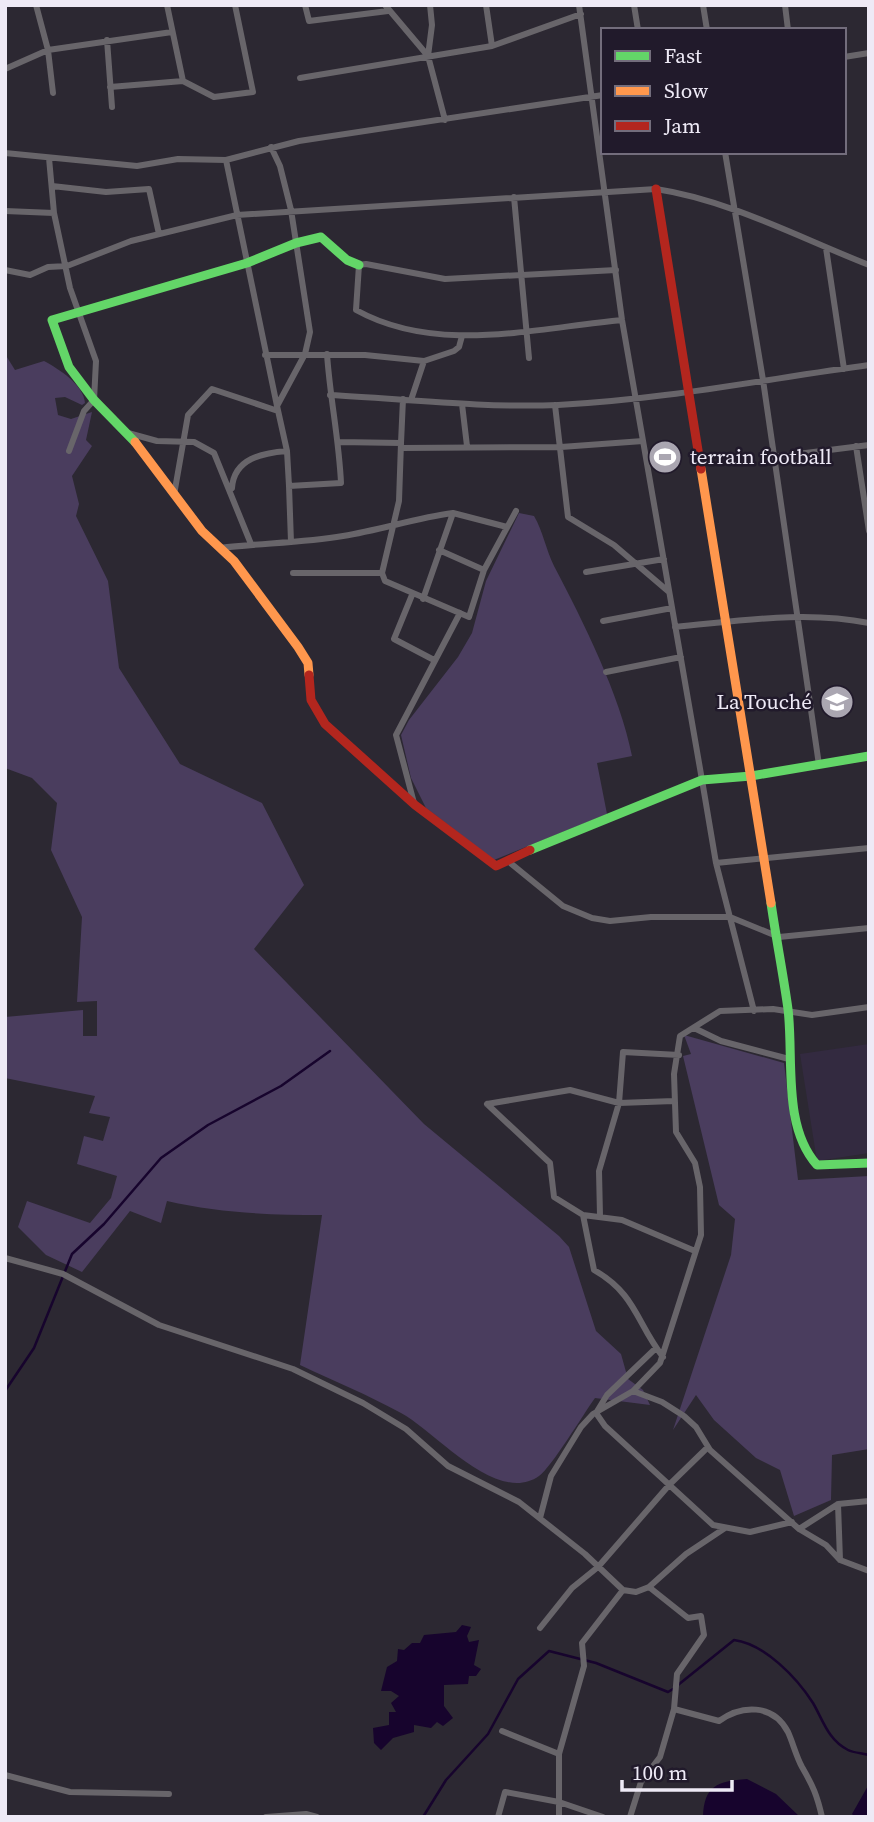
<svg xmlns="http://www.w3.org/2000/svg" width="874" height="1822" font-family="'Source Serif 4',serif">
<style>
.built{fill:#332a40}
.green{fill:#4a3d5e}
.water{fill:#17042d}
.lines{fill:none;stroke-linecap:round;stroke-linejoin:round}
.stream{stroke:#17042d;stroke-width:2.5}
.street{stroke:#68656a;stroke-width:6}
.fast{stroke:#63d668;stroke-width:9}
.slow{stroke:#ff974d;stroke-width:9}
.jam{stroke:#b3261e;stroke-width:9}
.labels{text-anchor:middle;stroke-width:5;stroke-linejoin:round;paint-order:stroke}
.poi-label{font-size:21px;fill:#eeeaf6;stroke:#211a2b;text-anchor:start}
</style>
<rect width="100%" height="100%" fill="#2c2832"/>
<!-- built -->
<path class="built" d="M869,1044V1153L817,1161L800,1054Z"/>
<!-- green -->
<path class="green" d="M5,354L15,370L44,361C59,369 84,385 85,403L82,405L65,397L55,398L58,415L71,419L92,412L86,440L92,446L72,476L79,504L76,516L108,581L119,668L180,764L262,803L304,885L254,949L424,1124L559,1236L569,1247L596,1331L621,1354L628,1379L643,1390L650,1405L595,1398C584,1413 551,1468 539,1476C497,1506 435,1431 401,1413C368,1395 334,1381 300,1365L322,1215C269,1215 219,1213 167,1201L161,1223L130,1211L82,1272L46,1255L18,1227L27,1201L90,1223L111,1198L117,1176L77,1164L84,1136L103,1141L110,1117L89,1113L95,1096L5,1078V1017L83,1010V1036H97V1001L77,1002L82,917L51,850L57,803L32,778L5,768Z
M519,513L534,516C543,531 546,550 554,566C583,621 620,695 632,756L597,763L607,814L494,860L426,808L411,778L401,735L409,720L458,657L472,633L486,581Z
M684,1035L784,1063L798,1180L869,1176V1449L832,1455L831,1500L794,1516L780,1470L756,1458L714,1420L696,1395L673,1430L731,1255L735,1219L719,1205L683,1056L691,1054Z"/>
<!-- water -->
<path class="water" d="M462,1625L471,1627L467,1636L469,1642L479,1640L474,1665L481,1669L476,1676H469L468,1684L444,1685V1706L453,1718L443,1726L437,1722L431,1728L414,1725V1732L393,1738L381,1750L374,1743L373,1728L389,1725V1712H396L391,1703L399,1696L391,1691H381L387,1667L397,1661L398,1649L404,1650L412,1643H420L424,1635L456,1632Z
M747,1779L776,1794L800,1817H703C704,1786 717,1781 747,1779Z
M869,1784V1817H855L852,1814Z"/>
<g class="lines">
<!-- stream -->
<path class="stream" d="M5,1391L34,1348L72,1254L104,1224L161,1158L208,1125L281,1086L330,1051
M678,1685L734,1640C765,1644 797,1678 813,1703C823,1720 828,1740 848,1750C854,1753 862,1753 869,1755
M423,1817L446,1780L488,1734L518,1679L549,1651L596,1663L668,1692L673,1689"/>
<!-- street -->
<path class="street" d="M36,5L48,50L53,93
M167,5L183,81L214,97L253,92L235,5
M305,5L309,21L388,11
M385,5L428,56L445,120
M486,5L492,46
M579,5L622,320L702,780L716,863L754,1011
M634,5L638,30
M703,5L707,30
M785,5L788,30
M107,40L112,107
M428,56L432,25L430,5
M844,57L869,53
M5,69L48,50L172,32
M300,78L492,46L581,14
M110,87L183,81
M271,147L280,166L291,210L310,332L305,354L277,406L287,451L289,486
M725,152L763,380L819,765
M5,153L137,166L178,159L226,160L299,141L603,95
M49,158L54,213L70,288L96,361L94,400L84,411L69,451
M226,160L277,406
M52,186L106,192L149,189L159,234
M514,197L529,358
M5,211L54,213
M826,248L844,369
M5,270L30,275L48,267L67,266L131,241L237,215L656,189C729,200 800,238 869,265
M616,270L445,279L366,264L359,265L356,310C437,355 535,328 622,320
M265,355H365L424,361L454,351L459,347L462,336
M330,395C405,399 482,408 558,405C662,400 766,379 869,365
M411,400L424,361
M462,404L467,446
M555,405L568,517L614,545L669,592
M128,433L157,441L194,442L214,453L251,544
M339,442L401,443L403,399
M401,443L399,501L382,573L385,581L469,617L484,570L516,511
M856,446L869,531
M402,448L561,447L643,441
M774,457L869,445
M232,488C234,458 263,453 287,451
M174,495L188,415L212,389L278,411
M291,542L289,486L341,483C339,439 330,398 327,354
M220,548C261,543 302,543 343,536C381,530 415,518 453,513
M439,550L484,570
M586,572L664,559
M293,573H382
M412,595L394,639L434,660
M423,599L453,513L507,527
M603,621L672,608
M675,627C740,621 805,610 869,623
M606,672L681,657
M414,803L396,735L460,613
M508,861L563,906L592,918L610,921L651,917H730L779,937L869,928
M716,863L869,848
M694,1028L721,1041L789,1059
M487,1104L550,1163L554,1197L583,1215L622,1220L695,1251
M487,1104L570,1090L619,1103L674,1101
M583,1215L594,1270C636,1294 636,1322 663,1357
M600,1216L599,1171L619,1103L623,1052L679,1055
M5,1258L63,1274L159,1325L293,1369L363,1403L406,1429L448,1466L519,1502L585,1554L623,1590L636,1592L649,1587L686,1554L725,1528
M656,1348L607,1395L596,1413L605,1426L713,1525L750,1532L792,1522
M633,1391L662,1402L684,1416L696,1427L710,1450L799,1529L826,1545L840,1560L869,1571
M838,1504L840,1560
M540,1518L551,1476L581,1427L593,1414L633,1391L660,1363L701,1235L700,1187L695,1163L676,1132L674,1074L680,1036L720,1011L773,1009L812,1015L869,1007
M799,1529L838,1504L869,1501
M540,1628L572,1588L598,1567L670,1484L708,1447
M674,1709L719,1721C741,1705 773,1703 788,1732C793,1743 796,1756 802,1767C813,1786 817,1795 822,1817
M502,1731L559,1754
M5,1775L70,1792L169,1794
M266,1817L306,1814L317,1817
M498,1817L505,1792L559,1802L603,1817
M559,1817V1754L584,1666L582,1643L623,1590
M630,1817L641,1782L660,1757L674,1709L677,1674L704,1635L701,1616L688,1618L649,1587"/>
<!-- fast -->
<path class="fast" d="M135,442L94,400L69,367L52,320L247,263L296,243L321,237L347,260L359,265
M530,850L702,780L751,776L869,756
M771,903C776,938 783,973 788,1009C794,1058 782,1126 817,1165L869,1163"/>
<!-- slow -->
<path class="slow" d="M135,442L202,531L234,561L298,647L308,663L309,675
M701,469L771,903"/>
<!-- jam -->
<path class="jam" d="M656,189L701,469
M309,675L311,700L325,724L415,805L496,866L530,850"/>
</g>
<!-- icons -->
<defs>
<symbol id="stadium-disc" viewBox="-11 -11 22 22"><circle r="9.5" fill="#aaa6b1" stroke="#211a2b"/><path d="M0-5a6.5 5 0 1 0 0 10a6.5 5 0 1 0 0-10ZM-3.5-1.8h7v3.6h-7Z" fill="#fff"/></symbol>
<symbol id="school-disc" viewBox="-11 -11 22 22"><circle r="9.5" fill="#aaa6b1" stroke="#211a2b"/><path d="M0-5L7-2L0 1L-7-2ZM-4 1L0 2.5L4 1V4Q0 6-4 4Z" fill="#fff"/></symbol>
</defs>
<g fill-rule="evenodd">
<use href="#stadium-disc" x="646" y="438" width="38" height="38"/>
<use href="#school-disc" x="818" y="683" width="38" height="38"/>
</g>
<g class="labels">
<!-- poi labels -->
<g class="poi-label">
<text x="690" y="464">terrain football</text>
<text x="812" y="709" text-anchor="end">La Touché</text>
</g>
</g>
<!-- border -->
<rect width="874" height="1822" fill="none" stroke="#eeeaf6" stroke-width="14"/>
<!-- legend -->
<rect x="601" y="28" width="245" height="126" fill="#211a2b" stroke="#736d7c" stroke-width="2"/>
<rect x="615" y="51" width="35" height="10" fill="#63d668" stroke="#736d7c" stroke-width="2"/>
<text x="664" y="63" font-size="21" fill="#eeeaf6">Fast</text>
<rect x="615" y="86" width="35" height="10" fill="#ff974d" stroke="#736d7c" stroke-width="2"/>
<text x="664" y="98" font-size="21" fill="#eeeaf6">Slow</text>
<rect x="615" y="121" width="35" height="10" fill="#b3261e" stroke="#736d7c" stroke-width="2"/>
<text x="664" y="133" font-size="21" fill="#eeeaf6">Jam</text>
<!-- scale -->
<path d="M622 1780v10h110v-10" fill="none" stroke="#eeeaf6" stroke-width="3.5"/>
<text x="632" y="1780" font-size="21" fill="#eeeaf6" stroke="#211a2b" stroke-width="5" paint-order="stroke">100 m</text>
</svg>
